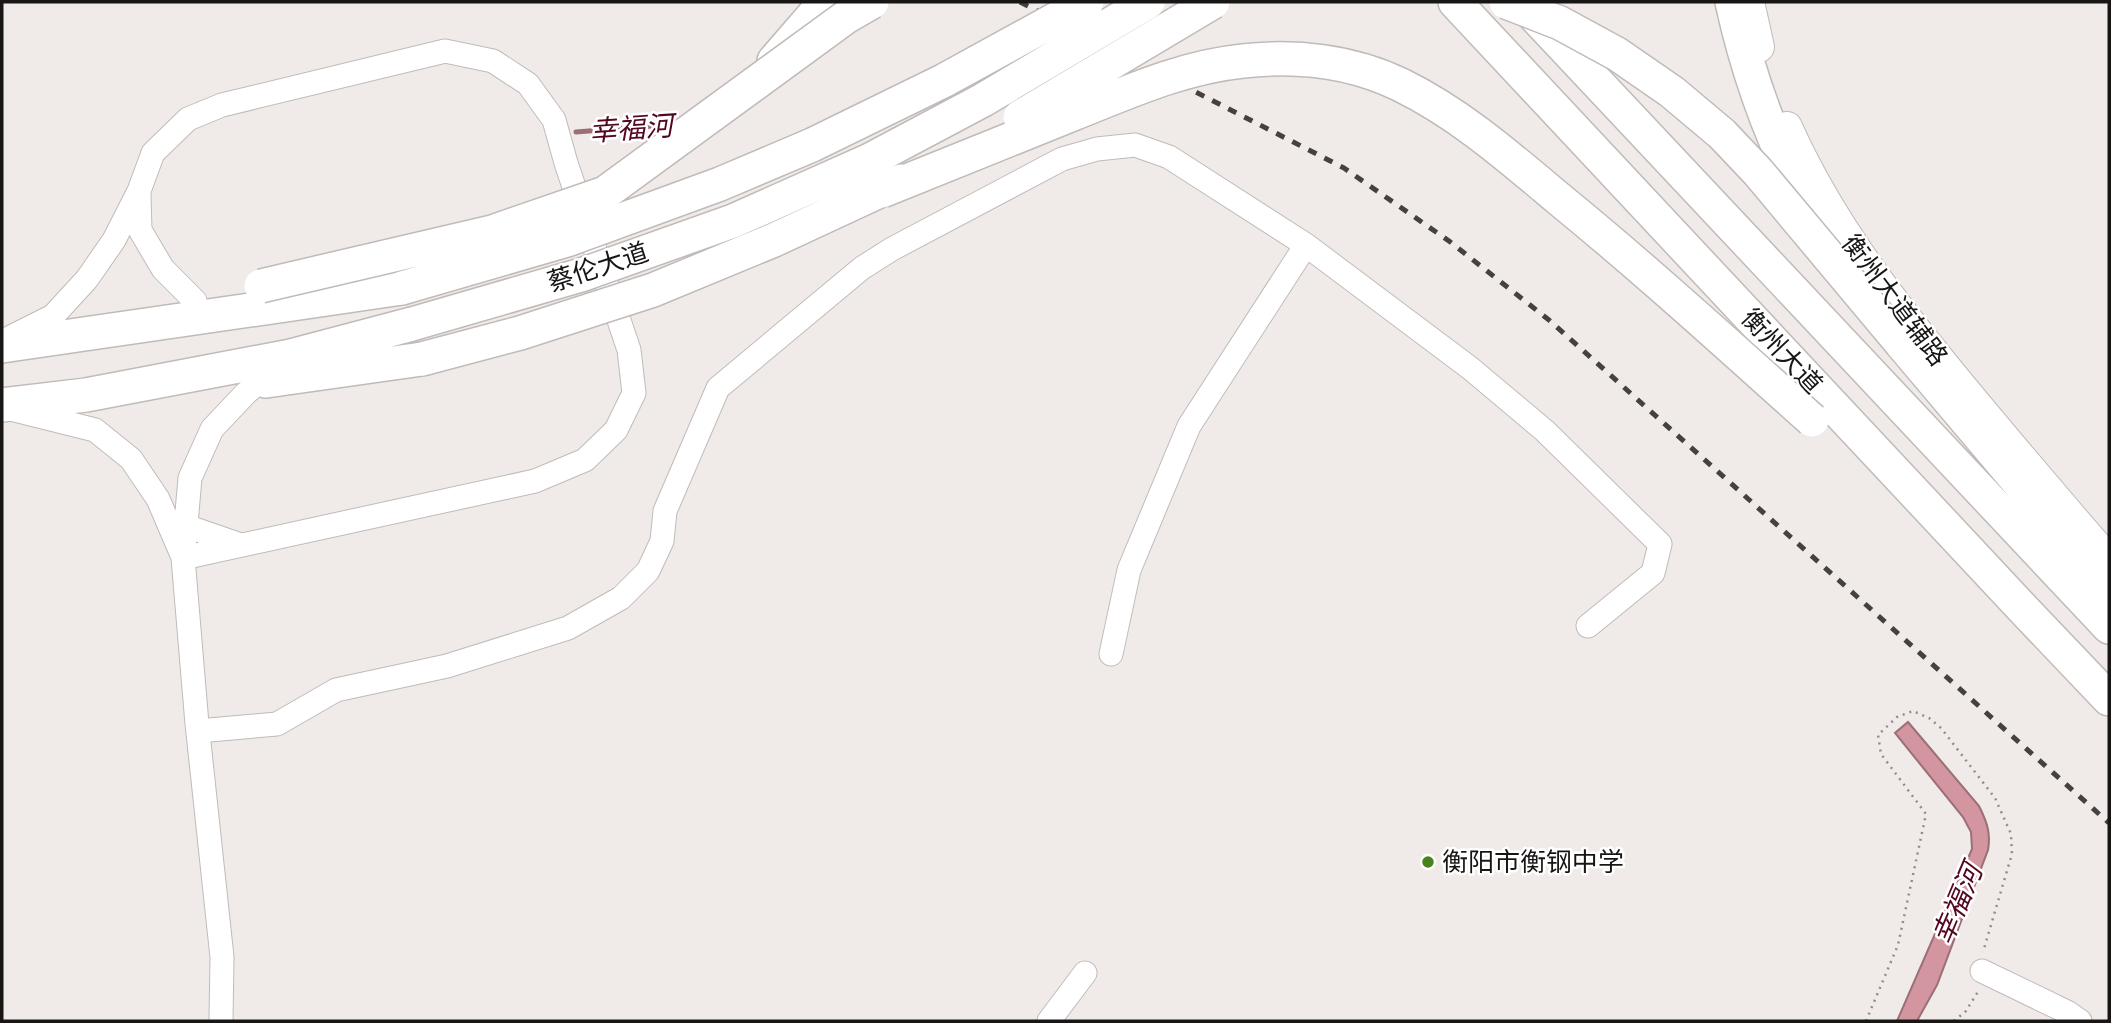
<svg xmlns="http://www.w3.org/2000/svg" width="2111" height="1023" font-family="Signika,'Noto Sans SC',sans-serif">
<style>
.water{fill:#d3959f;stroke:#9b6f76;stroke-width:2}
.lines{fill:none;stroke-linecap:round;stroke-linejoin:round}
.stream{stroke:#9b6f76;stroke-width:5}
.minor-casing{stroke:#c0bbb8;stroke-width:25}
.major-casing{stroke:#c0bbb8;stroke-width:32}
.highway-casing{stroke:#c0bbb8;stroke-width:36}
.path{stroke:#908d8b;stroke-width:2.5;stroke-dasharray:2 5;stroke-linecap:butt}
.minor{stroke:#fff;stroke-width:23}
.major{stroke:#fff;stroke-width:30}
.highway{stroke:#fff;stroke-width:33}
.rail{stroke:#444140;stroke-width:5;stroke-dasharray:9 9;stroke-linecap:butt}
.highway-bridge-casing{stroke:#c0bbb8;stroke-width:36;stroke-linecap:butt}
.highway-bridge{stroke:#fff;stroke-width:33}
.poi-dot{fill:#48821d;stroke:#fff;stroke-width:2.5}
.labels{text-anchor:middle;stroke-width:5;stroke-linejoin:round;paint-order:stroke}
.street-label{font-size:26px;fill:#181615;stroke:#fff}
.poi-label{font-size:26px;fill:#181615;stroke:#fff;text-anchor:start}
.water-label{font-size:28px;font-style:italic;fill:#520620;stroke:#fff}
</style>
<rect width="100%" height="100%" fill="#f0ebe8"/>
<!-- water -->
<path class="water" d="M1908,722L1979,806C1987,822 1991,833 1988,850L1937,985L1917,1021H1897L1972,849L1971,832L1963,817L1895,733Z"/>
<g class="lines">
<!-- stream -->
<path class="stream" d="M576,132L677,124"/>
<defs>
<path id="minor" d="M139,194L140,230L163,269L195,301
M11,337L53,316L87,279L114,240L139,191L153,153L188,119L222,105L445,51L493,61L528,84L554,120L566,163L629,350L634,393L616,430L585,460L535,481L183,558
M11,409L95,430L131,459L158,499L182,555
M186,526L241,545
M1111,654L1129,570L1189,426L1306,245
M198,731L277,724L336,690L447,666L568,628L621,598L648,571L662,541L665,511L718,388L862,268L892,249L1062,159L1097,149L1135,145L1169,157L1306,245L1470,368L1545,431L1660,544L1653,573L1588,626
M1982,971L2067,1012L2080,1021
M221,1021L222,957L197,724L183,558L190,478L212,429L246,393L275,369
M1049,1021L1085,973"/>
<path id="major" d="M1749,2L1759,47
M1787,127C1832,228 1901,314 1971,398C2017,453 2062,507 2109,560"/>
<path id="highway" d="M1455,2L2026,612L2109,699
M1732,2C1746,66 1768,130 1798,189C1810,211 1826,231 1840,252
M1528,9L2109,627
M774,61L825,2
M1886,320L1901,343L2053,523L2109,586
M2,346L402,288
M266,381L422,359
M2,405L86,395L291,356L412,324"/>
</defs>
<!-- minor casing -->
<use href="#minor" class="minor-casing"/>
<!-- major casing -->
<use href="#major" class="major-casing"/>
<!-- highway casing -->
<use href="#highway" class="highway-casing"/>
<!-- path -->
<path class="path" d="M1866,1021L1898,945L1926,814L1881,754L1878,735L1897,717L1913,711L1929,718L1941,728L1995,798L2011,834L2012,854L1983,952
M1954,1021L1966,1011L1979,990"/>
<!-- minor -->
<use href="#minor" class="minor"/>
<!-- major -->
<use href="#major" class="major"/>
<!-- highway -->
<use href="#highway" class="highway"/>
<!-- rail -->
<path class="rail" d="M1020,2L1344,168L1449,241L1549,320L2109,823"/>
<defs>
<path id="highway-bridge" d="M1506,2L1560,23L1617,54L1672,92L1722,134L1758,172L1901,343
M1020,117L1213,2
M882,191C945,165 1009,140 1073,114C1128,92 1183,67 1243,61C1296,55 1352,61 1401,85C1460,114 1509,157 1559,199C1646,270 1728,345 1812,420
M261,286L492,232L605,193L846,17L872,2
M402,288L567,240L720,184L812,145L943,81L1087,2
M412,324L581,275L733,221L870,160L983,100L1148,2
M422,359L520,333L653,290L774,240L901,181"/>
</defs>
<!-- highway-bridge casing -->
<use href="#highway-bridge" class="highway-bridge-casing"/>
<!-- highway-bridge -->
<use href="#highway-bridge" class="highway-bridge"/>
</g>
<!-- markers -->
<circle class="poi-dot" cx="1428" cy="862" r="7"/>
<g class="labels">
<!-- street labels -->
<g class="street-label">
<text transform="translate(598 267) rotate(-18)" y="9">蔡伦大道</text>
<text transform="translate(1895 300) rotate(53)" y="9">衡州大道辅路</text>
<text transform="translate(1782 351) rotate(47)" y="9">衡州大道</text>
</g>
<!-- poi labels -->
<g class="poi-label">
<text x="1442" y="871">衡阳市衡钢中学</text>
</g>
<!-- water labels -->
<g class="water-label">
<text transform="translate(631 128) rotate(-4)" y="10">幸福河</text>
<text transform="translate(1957 904) rotate(-67)" y="10">幸福河</text>
</g>
</g>
<!-- border -->
<rect width="2111" height="1023" fill="none" stroke="#181615" stroke-width="7"/>
</svg>
